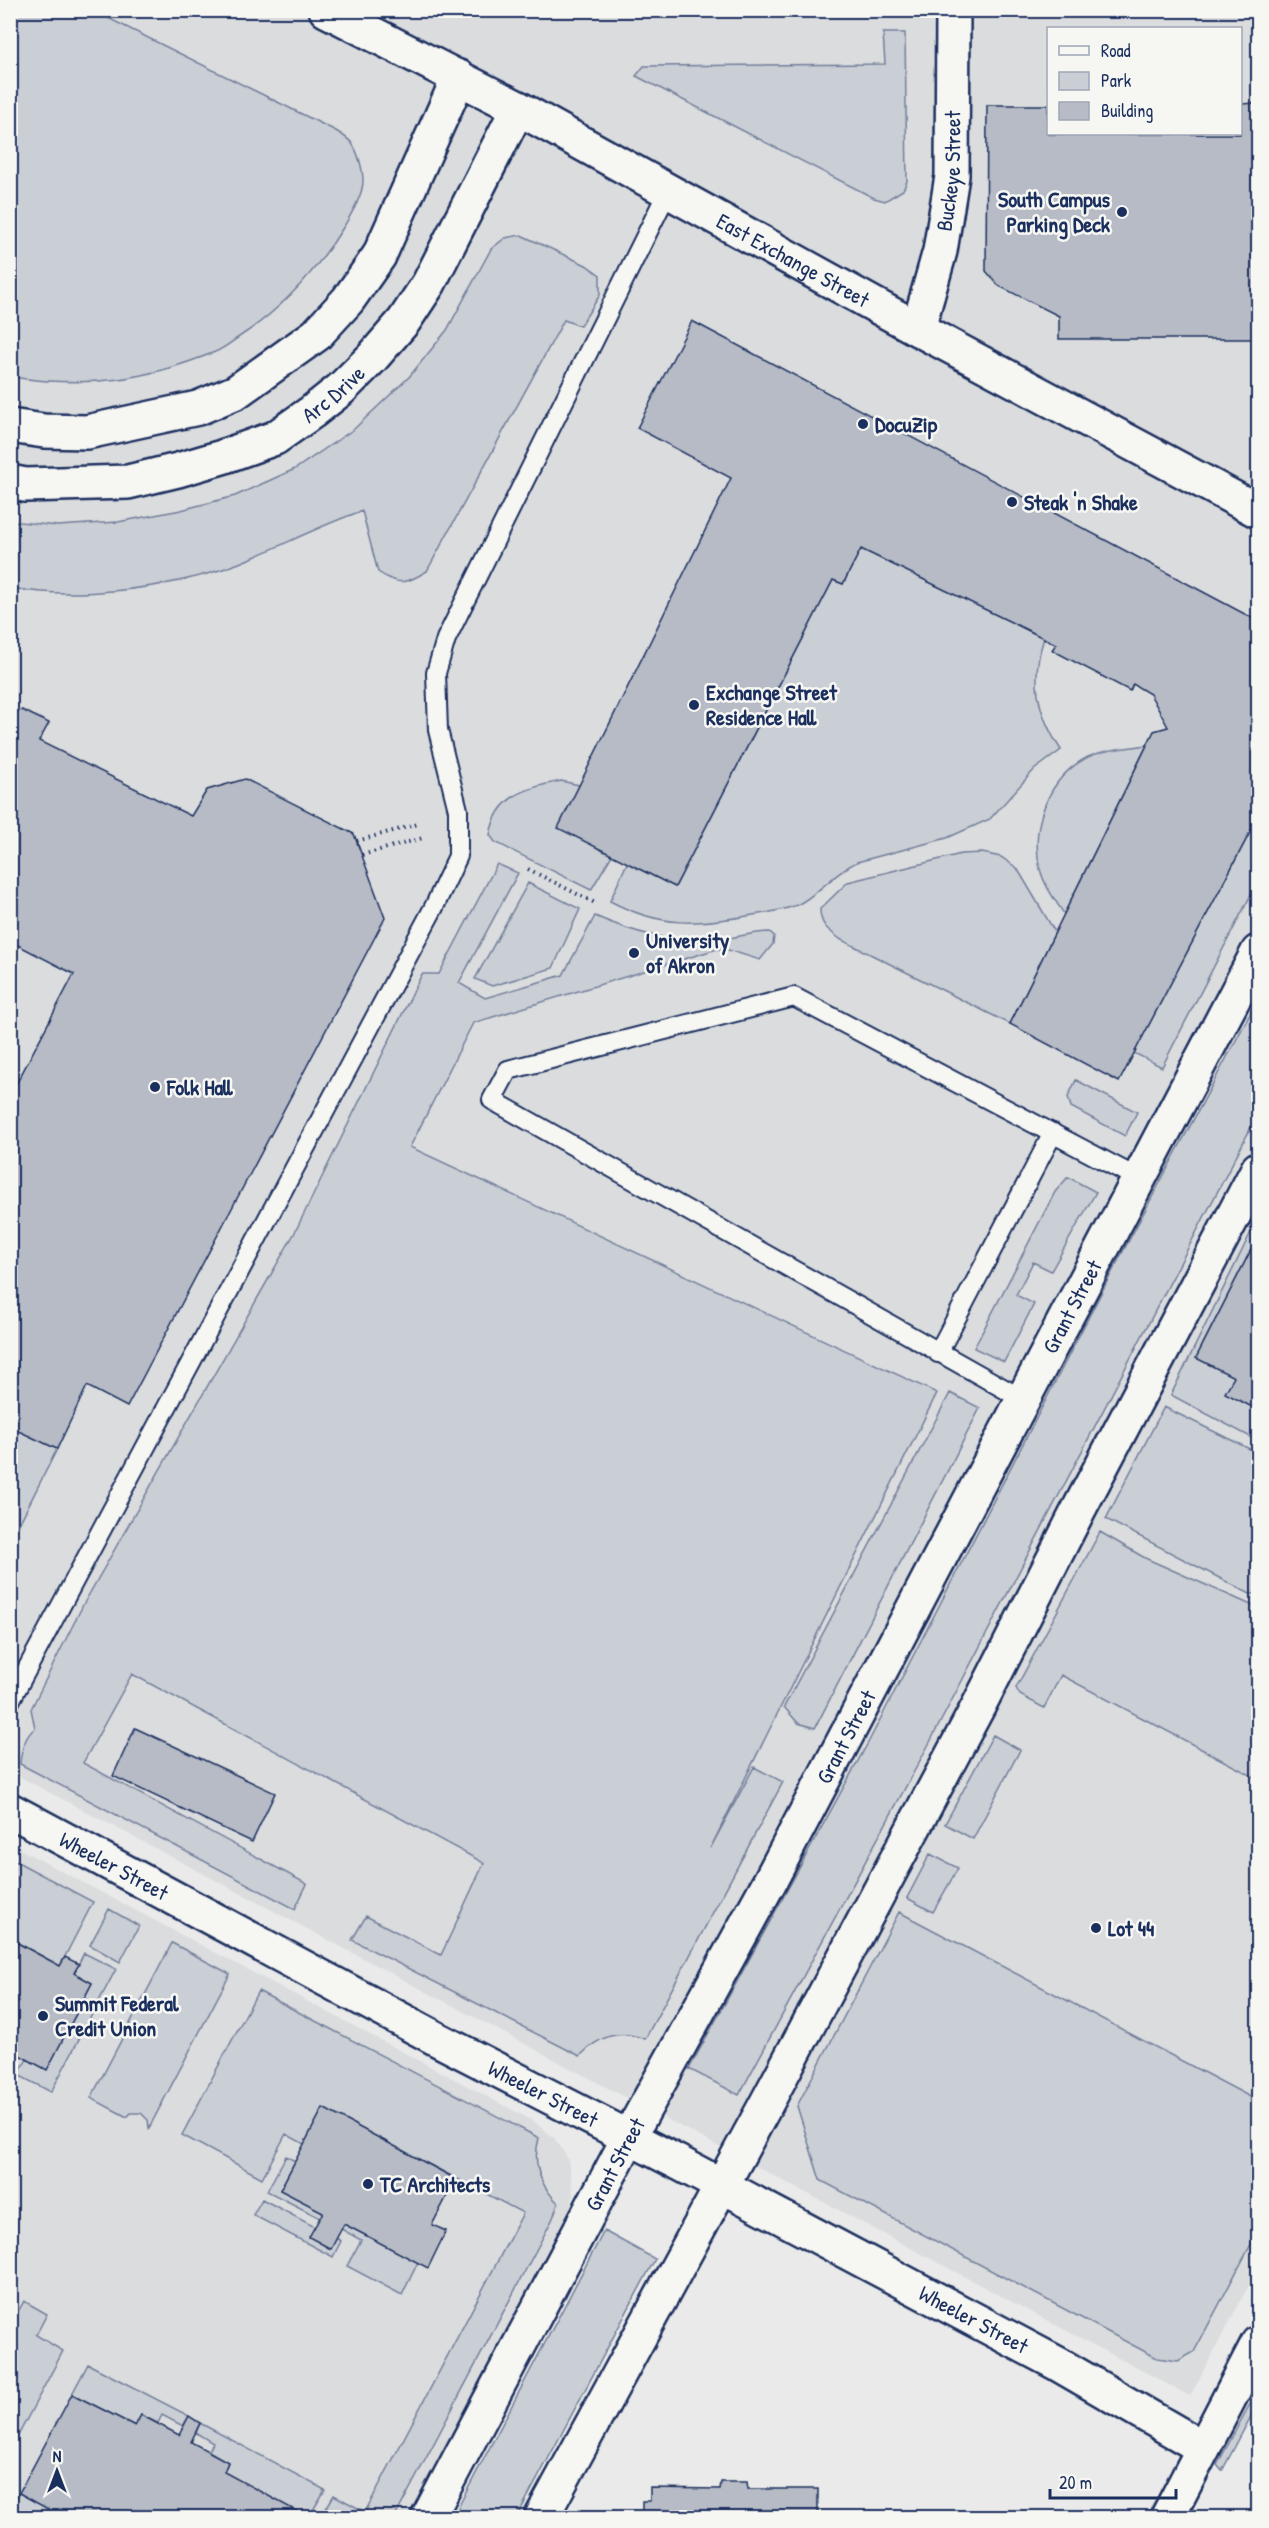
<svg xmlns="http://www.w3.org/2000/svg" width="1269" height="2528" font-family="'Patrick Hand',sans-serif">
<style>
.built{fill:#dadcde;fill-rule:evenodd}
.green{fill:#caced5;stroke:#727e9a;stroke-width:1.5}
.building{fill:#b6bbc6;stroke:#1b2f5e;stroke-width:1.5}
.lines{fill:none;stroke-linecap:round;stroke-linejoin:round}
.lane-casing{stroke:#1b2f5e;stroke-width:22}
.street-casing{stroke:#1b2f5e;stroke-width:38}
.secondary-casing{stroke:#1b2f5e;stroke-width:38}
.primary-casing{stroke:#1b2f5e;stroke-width:38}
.path{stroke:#1b2f5e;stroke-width:4;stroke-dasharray:1.5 4.5;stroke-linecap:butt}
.lane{stroke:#f6f6f2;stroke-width:18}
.street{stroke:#f6f6f2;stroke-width:33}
.secondary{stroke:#f6f6f2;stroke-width:33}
.primary{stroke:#f6f6f2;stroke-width:33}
.poi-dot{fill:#1b2f5e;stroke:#f6f6f2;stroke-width:2}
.labels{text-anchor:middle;stroke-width:5;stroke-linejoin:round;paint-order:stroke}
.street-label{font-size:22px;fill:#1b2f5e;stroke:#f6f6f2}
.poi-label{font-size:22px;font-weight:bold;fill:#1b2f5e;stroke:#f6f6f2;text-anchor:start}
</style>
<rect width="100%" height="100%" fill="#e9eae9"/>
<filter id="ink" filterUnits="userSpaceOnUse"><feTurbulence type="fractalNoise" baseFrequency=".0167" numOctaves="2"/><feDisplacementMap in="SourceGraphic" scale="12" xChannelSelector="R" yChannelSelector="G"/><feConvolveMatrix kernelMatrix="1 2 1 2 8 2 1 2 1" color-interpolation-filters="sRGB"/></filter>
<g filter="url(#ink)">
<!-- built -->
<path class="built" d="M10,11H1258V2268L1190,2396L11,1772ZM1048,28H1240V134H1048Z
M10,1844L535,2122L554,2138L562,2149L568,2160L572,2184L573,2197L566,2221L410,2517H11Z"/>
<!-- green -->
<path class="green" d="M11,10L94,11L336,131C341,134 347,138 351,142C358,151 363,170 363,181C363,194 353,211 346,223C319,267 286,306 242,335C234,340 225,348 215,352C143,381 88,388 11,377Z
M883,33H905L907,181L903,190L885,201L874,198L636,76L644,66L885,64Z
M521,235L586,265L600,275V295L580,326L564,320L427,571C406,584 399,586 378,572L362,511C314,527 270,553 223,569C163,589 73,600 11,588V521L58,526L118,522L181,510L235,496L295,469L354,429L409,377L447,330L491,249L505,238Z
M861,549L1044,638C1030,680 1037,713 1061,750L1034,770L990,819L947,838L857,862C834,873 816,896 797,905C784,910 767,913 753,915C698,925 661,928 610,901L627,863L675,887L833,580L843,584Z
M1147,745L1064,914C1055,900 1044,885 1040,869C1030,826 1048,777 1088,757C1105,749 1128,748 1147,745Z
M561,781L579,785L612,855L591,890L495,842L490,835C497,796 525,788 561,781Z
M1258,817V881L1162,1067L1134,1053Z
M982,853L1001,857L1017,868L1055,932L1010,1024L840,939C828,930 820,925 820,909L848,882L961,854Z
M497,864L518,873L459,983L485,998L563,975L595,916C634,933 671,943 714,940C733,939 751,932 770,932L774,936L773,944L760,960L725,949H717L473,1023L410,1147L937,1393L710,1849L754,1767L783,1782L645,2039C618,2029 599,2036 580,2056L352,1940L366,1916L441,1955L484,1863L132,1674L83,1763L307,1884L295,1909L20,1764C21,1750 24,1737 35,1728L31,1709L83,1605L294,1234L422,974H439Z
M528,883L580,909L553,968L492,986L475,979Z
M1258,999V1114L930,1742L739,2095L689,2069L869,1741L1111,1274Z
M1076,1080L1137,1112L1125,1136L1071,1107L1068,1097Z
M1068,1177L1096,1192L1051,1271L1033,1262L1016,1295L1034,1304L1004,1362L974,1348L1055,1192Z
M1258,1218V1236L1196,1358L1234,1377L1226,1393L1258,1410V1441L1171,1395Z
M950,1393L980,1408L815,1728L798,1723L784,1707Z
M1164,1407L1258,1453V1594H1250L1106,1519Z
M11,1427L57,1449L11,1540Z
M1100,1532L1145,1558L1258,1608V1779L1061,1675L1044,1708L1020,1695L1016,1688Z
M993,1735L1020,1750L973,1839L945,1824Z
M930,1854L958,1868L933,1912L907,1898Z
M10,1858L93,1902L60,1966L11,1939Z
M109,1909L139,1926L120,1962L90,1945Z
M899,1912L1258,2101V2231L1194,2352L1178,2361L1157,2358L820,2180L797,2106Z
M172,1943L230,1974L149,2128L148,2120L141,2113H131L127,2117L91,2098Z
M84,1953L116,1969L51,2092L18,2075L27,2059L47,2069L92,1983L74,1973Z
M258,1991L539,2138C532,2163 540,2185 558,2203L553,2218L395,2517H321L334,2495L365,2512L523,2213L323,2109L304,2144L286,2134L262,2178L182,2135Z
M286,2156L295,2161L280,2190L323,2212L320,2218L267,2191Z
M262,2199L315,2227L310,2237L330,2249L336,2238L341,2241L333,2257L253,2215Z
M344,2224L418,2262L402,2295L347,2266L361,2240L341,2229Z
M604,2231L655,2259L517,2517H453Z
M24,2301L47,2314L36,2335L63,2351L11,2449V2325Z
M88,2364L189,2416L183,2426L162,2415L158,2423L141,2415L135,2426L72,2394Z
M1258,2389V2403L1222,2471L1217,2465Z
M200,2423L325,2490L309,2517H300L301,2514L224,2472L228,2462L209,2451L213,2443L196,2433Z
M19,2493L64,2517L11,2518V2510Z"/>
<!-- building -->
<path class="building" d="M1258,103V339H1059V316L999,286L986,271L987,105H1048V134H1240V104Z
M692,321L1258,621V817L1119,1082L1010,1024L1154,731L1168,727L1150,694L1133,684L1130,691L1052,650L1056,644L861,549L843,584L833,580L675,887L558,828L731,478L637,428Z
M22,710L49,723L39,741L191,816L207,790L245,779L354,834L385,918L127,1407L87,1386L57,1449L10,1427V1096L74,974L10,941V714Z
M1258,1236V1410L1225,1393L1234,1377L1196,1358Z
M135,1728L275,1793L252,1842L113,1776Z
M10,1939L60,1966L65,1957L79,1964L74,1973L92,1983L47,2070L10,2050Z
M323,2108L456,2179L432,2225L446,2231L428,2268L344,2224L331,2249L309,2237L323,2212L280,2190Z
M72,2394L135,2426L141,2415L179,2435L189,2416L200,2423L191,2442L228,2462L224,2472L302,2514L300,2518H64L19,2493Z
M721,2482H747L748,2489H818V2518H642V2501H650V2488L720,2489Z"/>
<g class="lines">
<defs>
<path id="lane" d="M938,1353L1053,1133
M1024,1400L492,1100L508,1070L794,997L1141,1180
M10,1701L434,907L458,856V810L438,730L436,673L446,639L668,191"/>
<g id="street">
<path id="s1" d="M918,329L940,251L952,176L953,10"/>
<path id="s2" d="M10,1810L439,2040L679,2163L1058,2364L1203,2448"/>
<path d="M1167,2518L1258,2343"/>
</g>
<g id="secondary">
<path d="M10,426L44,431L87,432L198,408L236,392L316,335L348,300L379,256L459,77"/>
<path id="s3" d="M10,482L25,485L128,482L178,470L222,457L275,438L312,412L341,389L372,358L404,321L429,283L518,108"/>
<path id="s4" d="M428,2518L629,2137L770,1881L1258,952"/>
<path d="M541,2518L764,2108L979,1705L1079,1509L1258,1169"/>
</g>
<g id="primary">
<path id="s5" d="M326,10L518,108L918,329L1258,511"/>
</g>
</defs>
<!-- lane casing -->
<use href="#lane" class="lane-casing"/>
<!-- street casing -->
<use href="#street" class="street-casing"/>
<!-- secondary casing -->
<use href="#secondary" class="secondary-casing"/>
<!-- primary casing -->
<use href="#primary" class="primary-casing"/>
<!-- path -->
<path class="path" d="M357,841L418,824
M362,855L423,838
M528,869L595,903"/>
<!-- lane -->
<use href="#lane" class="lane"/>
<!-- street -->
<use href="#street" class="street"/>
<!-- secondary -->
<use href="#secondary" class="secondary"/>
<!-- primary -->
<use href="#primary" class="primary"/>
</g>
</g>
<!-- markers -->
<g class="poi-dot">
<circle cx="1122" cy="212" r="6"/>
<circle cx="863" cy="424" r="6"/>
<circle cx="1012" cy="502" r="6"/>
<circle cx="694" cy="705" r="6"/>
<circle cx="634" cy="953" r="6"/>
<circle cx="155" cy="1087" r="6"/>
<circle cx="1096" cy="1928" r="6"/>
<circle cx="43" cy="2016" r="6"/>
<circle cx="368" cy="2184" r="6"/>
</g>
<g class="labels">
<!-- street labels -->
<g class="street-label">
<text dy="8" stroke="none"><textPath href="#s1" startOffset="162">Buckeye Street</textPath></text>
<text dy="8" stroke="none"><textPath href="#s5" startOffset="530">East Exchange Street</textPath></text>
<text dy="8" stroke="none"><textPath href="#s3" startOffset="345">Arc Drive</textPath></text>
<text dy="8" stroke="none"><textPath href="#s4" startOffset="1372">Grant Street</textPath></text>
<text dy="8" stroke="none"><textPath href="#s4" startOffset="886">Grant Street</textPath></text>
<text dy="8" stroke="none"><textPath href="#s2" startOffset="118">Wheeler Street</textPath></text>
<text dy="8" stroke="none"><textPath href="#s2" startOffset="604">Wheeler Street</textPath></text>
<text dy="8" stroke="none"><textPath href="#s4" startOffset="400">Grant Street</textPath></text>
<text dy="8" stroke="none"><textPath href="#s2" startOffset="1090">Wheeler Street</textPath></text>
</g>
<!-- poi labels -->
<g class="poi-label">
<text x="1110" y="207" text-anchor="end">South Campus<tspan x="1110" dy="25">Parking Deck</tspan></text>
<text x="875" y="432">DocuZip</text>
<text x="1024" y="510">Steak 'n Shake</text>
<text x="706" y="700">Exchange Street<tspan x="706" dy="25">Residence Hall</tspan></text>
<text x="646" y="948">University<tspan x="646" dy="25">of Akron</tspan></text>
<text x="167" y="1095">Folk Hall</text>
<text x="1108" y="1936">Lot 44</text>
<text x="55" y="2011">Summit Federal<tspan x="55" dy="25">Credit Union</tspan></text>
<text x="380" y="2192">TC Architects</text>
</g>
</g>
<!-- margin -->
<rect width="1269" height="2528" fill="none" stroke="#f6f6f2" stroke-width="36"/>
<rect x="18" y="18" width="1233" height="2492" fill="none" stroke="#1b2f5e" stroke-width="2" filter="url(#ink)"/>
<!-- legend -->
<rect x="1047" y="27" width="195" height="108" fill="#f6f6f2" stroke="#9ea6b7" stroke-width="1.5"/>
<rect x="1059" y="46" width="30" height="9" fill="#f6f6f2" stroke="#9ea6b7" stroke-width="1.5"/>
<text x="1101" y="57" font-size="18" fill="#1b2f5e">Road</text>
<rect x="1059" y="72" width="30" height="18" fill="#caced5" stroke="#9ea6b7" stroke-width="1.5"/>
<text x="1101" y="87" font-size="18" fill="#1b2f5e">Park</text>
<rect x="1059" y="102" width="30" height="18" fill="#b6bbc6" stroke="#9ea6b7" stroke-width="1.5"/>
<text x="1101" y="117" font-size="18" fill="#1b2f5e">Building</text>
<!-- north arrow -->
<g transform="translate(57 2471)" stroke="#f6f6f2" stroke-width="4.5" paint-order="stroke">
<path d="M0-4.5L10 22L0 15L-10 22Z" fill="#1b2f5e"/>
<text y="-9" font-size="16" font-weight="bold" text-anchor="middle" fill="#1b2f5e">N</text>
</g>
<!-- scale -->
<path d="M1050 2489v9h126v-9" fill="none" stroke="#1b2f5e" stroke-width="3"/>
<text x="1059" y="2489" font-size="18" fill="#1b2f5e" stroke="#f6f6f2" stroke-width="4.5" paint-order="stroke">20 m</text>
</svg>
